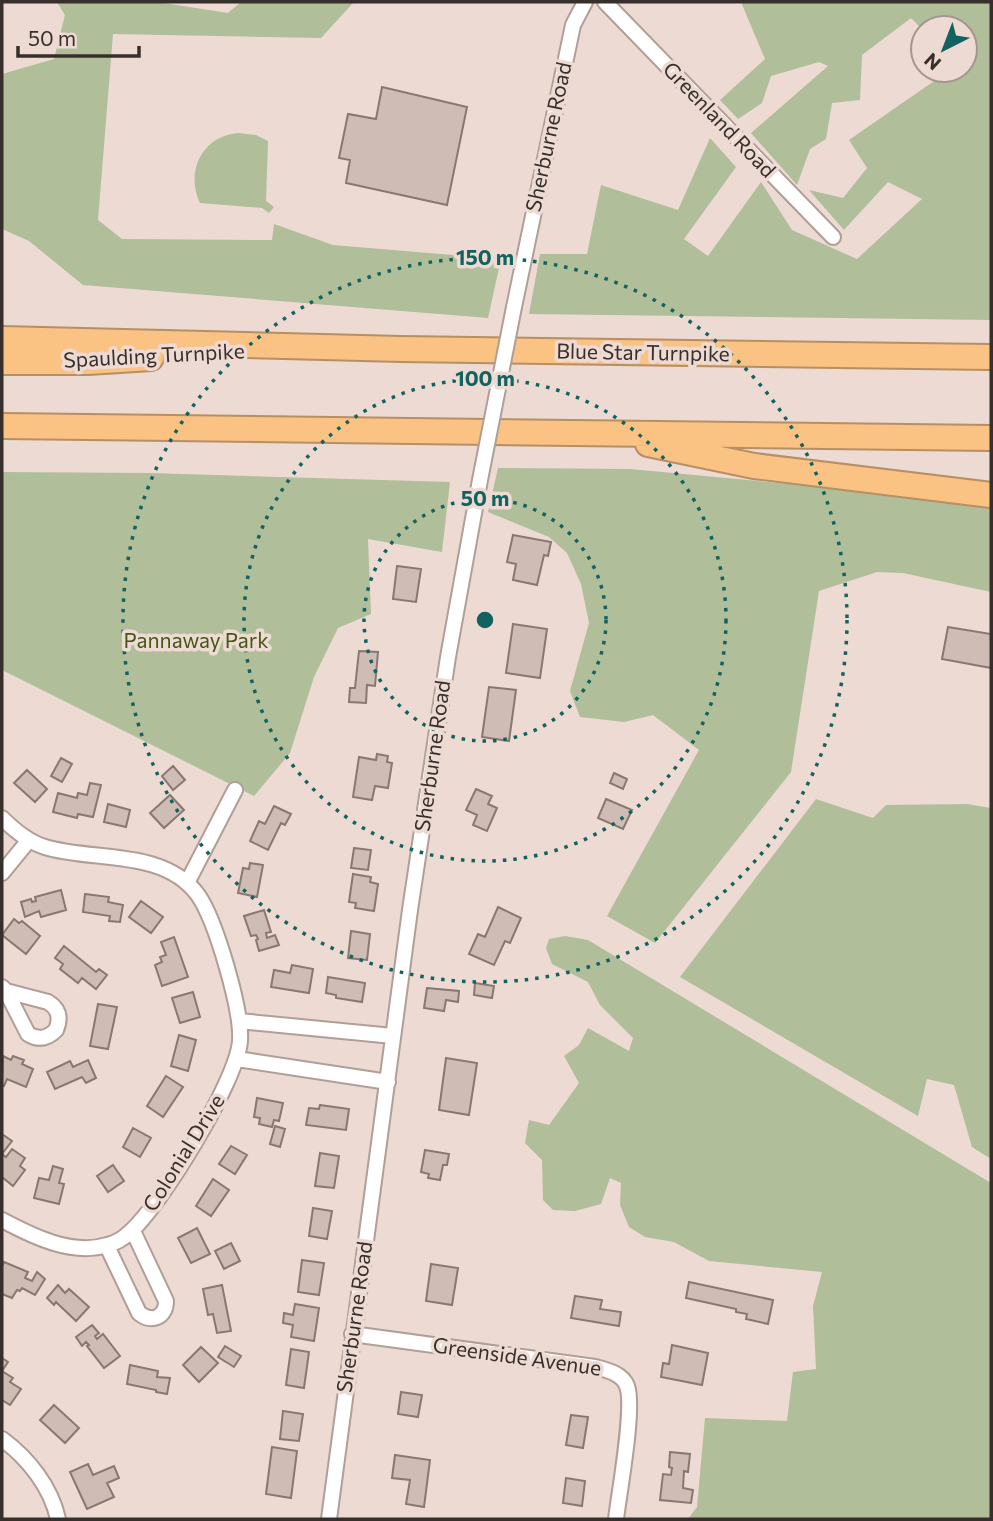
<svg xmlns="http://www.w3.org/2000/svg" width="993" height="1521" font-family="Commissioner,sans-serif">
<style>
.green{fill:#b0be9a}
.building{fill:#cfbcb4;stroke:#897871;stroke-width:2}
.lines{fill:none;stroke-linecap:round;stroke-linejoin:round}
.street-casing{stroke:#b19e97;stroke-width:18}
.highway-casing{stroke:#b68f65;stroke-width:28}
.street{stroke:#fff;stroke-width:14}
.highway{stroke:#fac283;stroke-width:24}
.street-bridge-casing{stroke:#b19e97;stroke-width:18;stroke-linecap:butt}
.street-bridge{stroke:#fff;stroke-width:14}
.ring{fill:none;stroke:#12625f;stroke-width:3.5;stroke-dasharray:3.5 7}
.labels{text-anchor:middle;stroke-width:7;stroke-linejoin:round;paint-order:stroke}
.street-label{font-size:21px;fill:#372f2c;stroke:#eddad2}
.park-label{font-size:21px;fill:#435713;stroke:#eddad2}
.centre{fill:#12625f;stroke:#eddad2;stroke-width:3.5}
.ring-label{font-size:21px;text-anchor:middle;font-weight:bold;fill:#12625f;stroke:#eddad2;stroke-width:7;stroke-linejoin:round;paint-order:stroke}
</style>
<rect width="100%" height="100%" fill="#eddad2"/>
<!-- green -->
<path class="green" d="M57,2H157L228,13L241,2H354L321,38L113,34L98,220L122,239L272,240L274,224L333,245L501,259L488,318L83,285L29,241L2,229V74L54,59L65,15Z
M741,2H991V320L529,314L540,254H587L601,185L678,210L710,138L736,167L684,239L708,256L761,182L792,230L857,259L922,199L888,182L844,230L809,190L843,198L867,168L849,140L950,70H965V28H923V30L911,18L862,55L860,100L832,103L826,139L810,149L797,185L751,133L828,66L819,62L771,76L762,103L738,119L720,100L765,59Z
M238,133L256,135L268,141L266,201L274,207L269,213L262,208L200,203C185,172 202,136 238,133Z
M498,468L630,469L991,503V592L903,573L877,572L819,591L791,772L655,943L607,916L699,750L653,715L624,722L580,717L570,691L589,623L581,584L567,553L549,537L488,512Z
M2,472L149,473L450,482L442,552L368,539L371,614L338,628L314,677L290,753L254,796L2,670Z
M816,799L873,818L886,805L967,804L991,808V1159L972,1147L954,1085L927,1079L918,1116L680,977Z
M565,936L588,940L991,1183V1519H688L697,1507L705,1418L787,1421L793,1372L816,1369L813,1306L822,1272L709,1261L674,1242L645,1237L629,1227L620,1205L621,1183L610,1178L601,1204L575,1211L553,1210L543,1200L542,1160L525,1143L529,1120L549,1125L579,1083L564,1056L579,1045L588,1028L629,1051L633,1038L600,1005L588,982L552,964L546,948L549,939Z"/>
<!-- building -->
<path class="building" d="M382,87L467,107L447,205L346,183L350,160L339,158L348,114L376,119Z
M513,535L551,542L548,556L544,555L537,585L513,580L516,564L507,562Z
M397,566L421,569L416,602L393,599Z
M513,624L547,629L540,678L506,673Z
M948,627L991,634V668L942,659Z
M359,651L378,652L375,686L367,685L366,703L349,702L350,688H355Z
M489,687L516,690L509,741L482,737Z
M377,754L388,756L387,762L392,763L388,788L375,786L372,800L353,797L359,757L376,760Z
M61,758L72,764L62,782L51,776Z
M173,766L185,780L173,790L162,776Z
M27,770L47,789L35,802L14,783Z
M614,773L627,779L623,789L610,783Z
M90,783L101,785L93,817L78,814L77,818L53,812L58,793L77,798L78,793L87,795Z
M476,789L492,796L488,804L497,808L487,831L473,825L477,815L466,810Z
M170,795L184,810L164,828L150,813Z
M606,799L632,810L623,829L598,818Z
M108,804L130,810L126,827L104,822Z
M274,806L291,814L285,825L281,823L268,850L250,841L259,821L265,824Z
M354,848L371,850L368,870L351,868Z
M250,863L263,865L257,897L238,893L243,868L249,869Z
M353,874L371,877L370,882L378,884L374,911L355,908L356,903L349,902Z
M61,890L66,910L41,917L39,911L25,917L21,902L31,899L32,902L36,901L35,897Z
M85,894L109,897L108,902L123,905L120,922L109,921L110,916L83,912Z
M141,901L163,917L151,933L129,917Z
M498,907L521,918L510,943L505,941L494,965L469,954L478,934L485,937Z
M264,910L271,932L266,933L267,938L275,935L279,945L259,951L256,940L258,939L256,935L251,936L244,916Z
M14,919L19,923L22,921L40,936L26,954L2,935Z
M351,931L370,934L367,960L348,958Z
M174,937L188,977L162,986L155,965L162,962L160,957L166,955L161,942Z
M64,946L96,972L99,969L107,975L96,989L82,978L78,983L60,969L63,964L55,958Z
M292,965L313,969L309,993L271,987L274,970L290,973Z
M328,977L365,983L362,1002L336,998V995L326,993Z
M475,983L494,986L492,998L474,995Z
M427,988L459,991L458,1002L446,1000L444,1011L424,1008Z
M193,992L200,1017L180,1023L172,998Z
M98,1004L117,1007L108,1049L90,1046Z
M179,1035L196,1040L188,1071L171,1066Z
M3,1056L11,1060L13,1056L24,1060L22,1064L33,1069L26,1087L7,1079L4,1086L2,1085Z
M446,1058L477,1063L469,1115L439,1110Z
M88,1060L96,1078L86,1083L82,1077L55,1089L47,1072L70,1061L73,1067Z
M166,1076L183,1087L163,1117L147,1106Z
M257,1098L283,1103L279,1121L274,1120L272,1127L259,1124L260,1118L254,1117Z
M320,1105L349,1109L346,1130L306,1125L309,1108L319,1109Z
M275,1126L285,1129L280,1147L270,1144Z
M133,1128L151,1138L140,1157L123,1147Z
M2,1134L12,1141L2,1154L6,1157L12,1149L25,1158L20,1166L25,1170L13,1186L2,1177Z
M231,1146L247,1155L235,1174L219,1164Z
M425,1150L449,1154L447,1165H443L440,1180L428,1178L429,1174L421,1172Z
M320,1153L339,1156L334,1188L315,1186Z
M113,1165L124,1181L108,1192L97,1176Z
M53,1166L63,1169L59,1183L64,1184L59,1204L34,1198L39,1178L49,1180Z
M213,1179L229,1190L211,1216L196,1206Z
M313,1208L332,1211L327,1239L309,1236Z
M197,1228L210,1254L191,1263L178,1238Z
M231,1243L240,1261L224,1269L215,1251Z
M302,1260L324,1263L319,1295L298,1292Z
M4,1262L28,1272L25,1278L32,1281L37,1272L45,1279L35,1295L22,1288L20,1291L17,1290L12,1298L2,1294V1267Z
M431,1264L458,1268L452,1305L426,1301Z
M689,1282L773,1300L768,1324L746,1319L747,1314L736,1312V1309L686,1298Z
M58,1285L65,1293L69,1289L89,1307L76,1321L56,1302L54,1305L47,1298Z
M222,1285L231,1331L217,1333L213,1314L208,1315L203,1289Z
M575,1296L602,1300L600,1309L621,1312L619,1326L571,1318Z
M295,1304L319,1308L314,1341L291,1337L293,1325L283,1323L284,1313L293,1315Z
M92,1325L99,1333L95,1336L97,1339L103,1334L120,1356L104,1368L87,1346L89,1345L86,1342L82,1346L76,1337Z
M672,1345L708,1353L702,1385L661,1377L663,1363L669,1364Z
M225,1346L241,1356L234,1367L218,1357Z
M201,1347L218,1363L199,1382L183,1365Z
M291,1349L309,1352L304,1388L286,1385Z
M2,1358L8,1362L2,1371L13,1378L10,1382L21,1389L10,1405L2,1400Z
M130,1365L158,1371L157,1377L170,1378L167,1394L156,1392V1390L127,1384Z
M401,1392L422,1395L418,1417L398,1414Z
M54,1405L79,1428L65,1443L40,1420Z
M283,1411L303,1414L299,1441L280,1439Z
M571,1415L588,1417L583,1448L566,1445Z
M272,1447L297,1451L291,1498L266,1494Z
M670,1452L690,1454L688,1472L684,1471L683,1488L693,1490L691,1503L660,1500L663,1474L671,1475L672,1468L669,1467Z
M395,1455L430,1460L424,1507L406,1504L410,1480L392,1478Z
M88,1464L93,1475L114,1466L119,1478L107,1483L114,1497L87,1509L70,1472Z
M566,1478L585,1481L582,1506L563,1503Z"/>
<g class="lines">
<defs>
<path id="street" d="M605,2L833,237
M514,307L573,25L585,2
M2,818C14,830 28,842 45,847C93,862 164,848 198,895C216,921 242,1010 240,1041C237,1081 161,1205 130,1232C124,1238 116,1243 107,1245C72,1256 32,1236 2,1220
M2,873L29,840
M187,883L235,790
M2,987L6,991L48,1002C59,1009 61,1018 56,1030C47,1039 38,1040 28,1034L6,991
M239,1021L393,1036
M237,1059L388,1082
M107,1246L139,1313C151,1323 166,1318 166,1301L133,1231
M352,1334L595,1367C606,1370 622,1373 627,1386C635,1407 619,1493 616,1519
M2,1439C28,1458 51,1487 58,1519
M329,1519L410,910L448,657L480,480"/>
<path id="highway" d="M2,339L401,349L991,357
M2,362H88L151,358
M2,426L991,438
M648,444L754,466L991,495"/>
</defs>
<!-- street casing -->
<use href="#street" class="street-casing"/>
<!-- highway casing -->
<use href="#highway" class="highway-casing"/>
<!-- street -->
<use href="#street" class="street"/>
<!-- highway -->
<use href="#highway" class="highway"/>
<defs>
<path id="street-bridge" d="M480,480L514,307"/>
</defs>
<!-- street-bridge casing -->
<use href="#street-bridge" class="street-bridge-casing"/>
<!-- street-bridge -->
<use href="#street-bridge" class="street-bridge"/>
</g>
<!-- distance rings -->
<g class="ring">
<circle cx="485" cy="620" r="121"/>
<circle cx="485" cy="620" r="241"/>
<circle cx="485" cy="620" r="362"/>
</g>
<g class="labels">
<!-- street labels -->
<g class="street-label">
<text transform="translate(719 120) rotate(46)" y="7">Greenland Road</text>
<text transform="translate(549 137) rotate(-78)" y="7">Sherburne Road</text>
<text transform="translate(643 353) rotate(1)" y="7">Blue Star Turnpike</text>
<text transform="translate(154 356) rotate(-3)" y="7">Spaulding Turnpike</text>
<text transform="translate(433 756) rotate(-82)" y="7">Sherburne Road</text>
<text transform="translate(184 1153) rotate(-58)" y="7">Colonial Drive</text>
<text transform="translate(355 1317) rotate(-82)" y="7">Sherburne Road</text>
<text transform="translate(517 1357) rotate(8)" y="7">Greenside Avenue</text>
</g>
<!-- park labels -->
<g class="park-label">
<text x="196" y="648">Pannaway Park</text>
</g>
</g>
<circle cx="485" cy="620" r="10" class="centre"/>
<g class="ring-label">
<text x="485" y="265">150 m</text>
<text x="485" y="386">100 m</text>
<text x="485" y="506">50 m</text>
</g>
<!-- border -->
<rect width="993" height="1521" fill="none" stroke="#372f2c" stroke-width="7"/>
<!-- north arrow -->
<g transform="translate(944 49) rotate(222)"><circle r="33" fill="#eddad2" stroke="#a49690" stroke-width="2"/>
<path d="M0-5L12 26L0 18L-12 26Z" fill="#12625f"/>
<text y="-10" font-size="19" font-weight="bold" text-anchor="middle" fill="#372f2c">N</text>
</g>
<!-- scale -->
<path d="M18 46v10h121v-10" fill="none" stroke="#372f2c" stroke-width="3.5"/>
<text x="28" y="46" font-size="21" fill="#372f2c" stroke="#eddad2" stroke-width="5" paint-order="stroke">50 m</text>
</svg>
